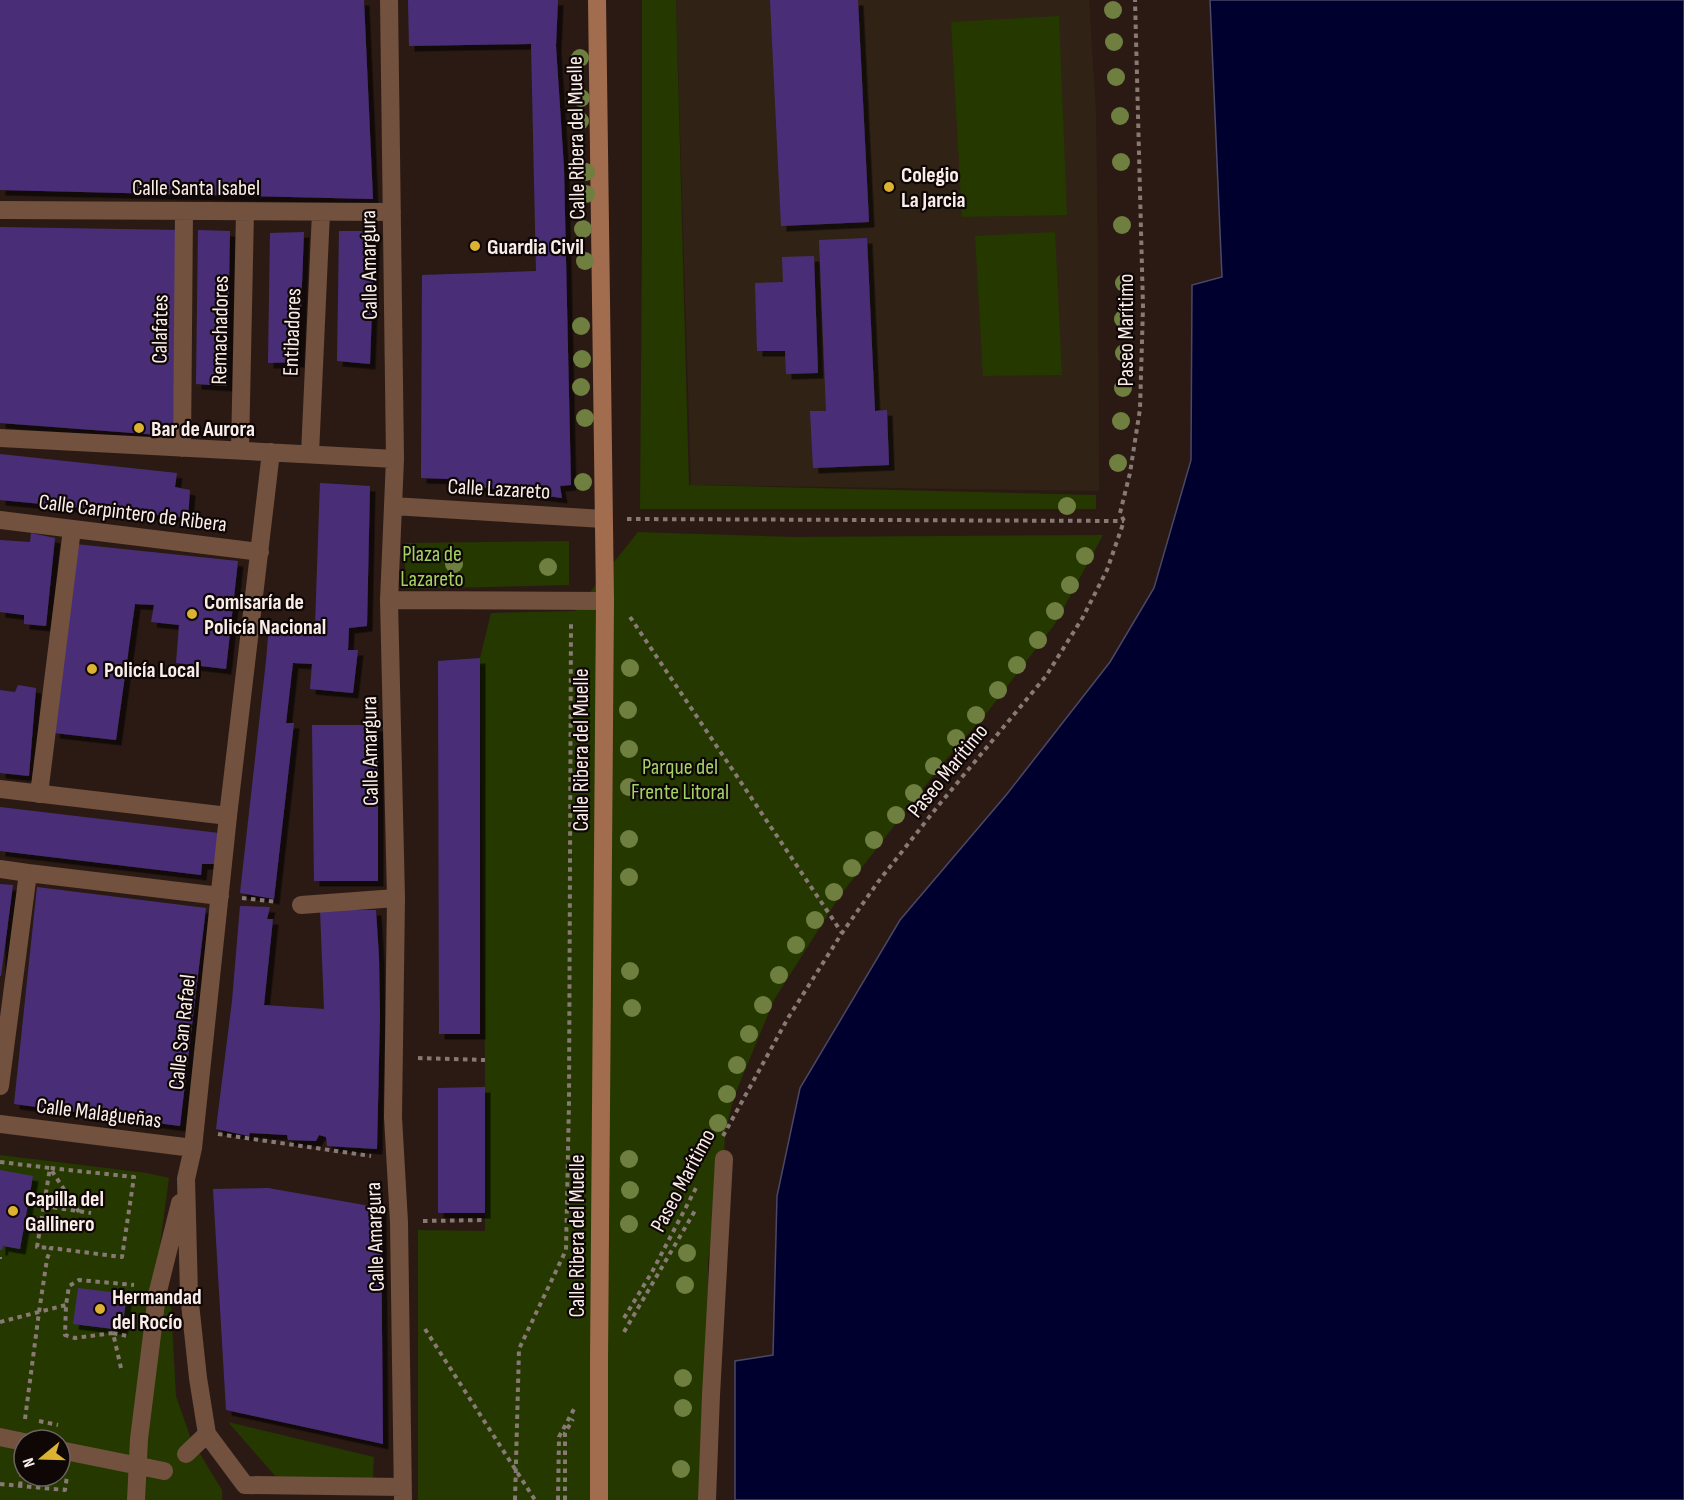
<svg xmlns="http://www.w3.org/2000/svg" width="1684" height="1500" font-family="'Sofia Sans Condensed',sans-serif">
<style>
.education{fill:#312216}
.green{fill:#243800;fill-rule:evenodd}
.water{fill:#00002f;stroke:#4b4767;stroke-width:1.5}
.building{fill:#492f77;filter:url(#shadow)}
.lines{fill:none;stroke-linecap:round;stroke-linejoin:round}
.path{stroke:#887974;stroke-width:4;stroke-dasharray:4.5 4.5;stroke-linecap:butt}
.street{stroke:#72513f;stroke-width:18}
.secondary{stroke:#a26d4f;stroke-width:18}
.tree{fill:#6e7f40}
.poi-dot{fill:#dcb233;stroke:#0e0705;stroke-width:2}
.labels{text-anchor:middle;stroke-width:4.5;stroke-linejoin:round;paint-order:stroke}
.street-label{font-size:22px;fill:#fbeeea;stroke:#0e0705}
.poi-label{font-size:22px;font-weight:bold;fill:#fbeeea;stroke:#0e0705;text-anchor:start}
.park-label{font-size:22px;fill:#a4d264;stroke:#0e0705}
</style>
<defs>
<filter id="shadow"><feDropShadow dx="5.5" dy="5.5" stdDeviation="0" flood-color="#0009"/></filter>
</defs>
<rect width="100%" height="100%" fill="#2b1a14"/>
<!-- education -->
<path class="education" d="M676,0H1089L1096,113L1098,260L1099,491L691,485Z"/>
<!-- green -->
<path class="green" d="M642,0H676L689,485L1096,495V509H640L642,234Z
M1059,16L1067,215L962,217L951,22Z
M1055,232L1062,375L983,376L975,236Z
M638,532L792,537L1103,535L1055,624L989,710L943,763L839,897L774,1000L734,1097L725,1133L724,1159L708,1262V1363L702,1500H418V1230L485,1231V1060L480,658L491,613L575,611Z
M569,541V585L406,589L404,543Z
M0,1155L147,1173L169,1178L132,1454L128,1500H0ZM24,1440H60V1476H24Z
M171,1304L176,1396L191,1439L222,1490V1500H141L159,1306Z
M228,1422L374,1457L373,1479L277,1478Z"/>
<!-- water -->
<path class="water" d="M1210,0H1684V1500H735V1361L773,1355L777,1196L800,1088L900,920L1007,794L1110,662L1154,588L1191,460L1192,285L1222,277Z"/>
<!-- building -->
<path class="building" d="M0,0H364L373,199L0,190Z
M408,0H558L556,46L564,168L571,485L560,486L562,498L449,483V479L421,478L422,275L536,271L531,44L409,46Z
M770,0H858L869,222L781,226Z
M0,227L179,230L173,436L0,423Z
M198,230L230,231L227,386L196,384Z
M339,231H375L370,364L337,361Z
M304,232L299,362L268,363L270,233Z
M867,238L875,411L887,410L889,465L813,468L810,411H826L819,240Z
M814,256L818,373L786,374L785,351H757L755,283L783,282L782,257Z
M0,454L177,473L175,487L190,490L188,518L0,500Z
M320,483L370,486L367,626L349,628L348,650H358L353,693L310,689L312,664L293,663L286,723H294L274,899L240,893L266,661L269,625L315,626Z
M31,533L55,538L46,626L24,624V615L0,612V540L30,542Z
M75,544L238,561L226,669L176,663L179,625L151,622L154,605L135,604L116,740L54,733Z
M480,658V1034H439L438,661Z
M18,685L36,688L29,776L0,773V690L15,692Z
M312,725H357L378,726V881H314Z
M0,807L219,833L217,864H202L201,875L0,851Z
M0,884L13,885L1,976H0Z
M37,887L206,908L180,1126L14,1104Z
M240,906L270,907L267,919H273L264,1005L324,1009L320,910H376L379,957L380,1015L377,1149L327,1146L326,1137L319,1135L316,1141L288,1140L287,1135L250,1133L249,1136L216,1129L232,1001Z
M485,1087V1213H438V1088Z
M0,1170L33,1176L20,1249L3,1246L2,1250H0Z
M268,1188L381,1208L383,1444L226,1410L213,1189Z
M78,1288L127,1294L122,1330L73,1324Z"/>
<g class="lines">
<!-- path -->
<path class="path" d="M627,519L1124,521
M630,617L842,933
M242,898L277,902
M418,1058L485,1060
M218,1134L371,1156
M723,1136L788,1018L842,933L878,882L938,806L1046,676L1083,617L1107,570L1124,521L1120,513L1130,473L1140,409L1143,307L1135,0
M0,1162L50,1168L79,1212
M44,1206L91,1213
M423,1221L485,1220
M0,1257V1259
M624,1318L652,1272L696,1188
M0,1322L66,1305
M425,1329L535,1500
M624,1332L696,1209
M113,1333L127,1336L128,1334
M121,1368L113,1333L75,1338L65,1335L66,1305L69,1286L79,1280L134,1285
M25,1419L39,1312L47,1259L51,1248L122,1257L134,1177L50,1168L37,1247L51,1248
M39,1421L58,1425
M0,1484L65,1490L67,1476
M20,1486L23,1466
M515,1500L519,1349L566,1250L569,1102L571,624
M558,1500L559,1437L574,1409
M565,1500V1433L573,1419"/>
<!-- street -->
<path class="street" d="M389,0L395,459L389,600L396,898L393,1117L399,1222L403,1500
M0,210L392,212
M0,438L395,459
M182,448L184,211
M240,450L245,212
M310,454L321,212
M393,506L603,519
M0,520L260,552
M389,600L605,601
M0,789L228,816
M39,794L72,529
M0,869L28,873L220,896
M301,905L396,898
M0,1086L28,873
M0,1124L193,1148
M0,1437L24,1442
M60,1450L164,1471
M186,1454L207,1434
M245,1485L207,1434L198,1378L189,1294L186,1179L193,1148L228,816L271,452
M245,1485L403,1487
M136,1500L139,1439L157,1295L180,1203
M707,1500L711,1395L724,1159"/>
<!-- secondary -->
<path class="secondary" d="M597,0L605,601L599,1362V1500"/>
</g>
<!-- trees -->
<g class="tree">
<circle cx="1113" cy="10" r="9"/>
<circle cx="1114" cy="42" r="9"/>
<circle cx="580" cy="58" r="9"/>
<circle cx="1116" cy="77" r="9"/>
<circle cx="581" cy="98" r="9"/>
<circle cx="1120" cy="116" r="9"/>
<circle cx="580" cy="121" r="9"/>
<circle cx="1121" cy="162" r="9"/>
<circle cx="586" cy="172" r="9"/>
<circle cx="586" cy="194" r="9"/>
<circle cx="1122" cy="225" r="9"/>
<circle cx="583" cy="229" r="9"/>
<circle cx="585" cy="261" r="9"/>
<circle cx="1124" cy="283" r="9"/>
<circle cx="1123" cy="319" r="9"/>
<circle cx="581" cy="326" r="9"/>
<circle cx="1124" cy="353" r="9"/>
<circle cx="582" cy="359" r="9"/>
<circle cx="581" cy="387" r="9"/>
<circle cx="1123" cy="388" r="9"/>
<circle cx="585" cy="418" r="9"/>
<circle cx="1121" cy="421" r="9"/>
<circle cx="1118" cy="463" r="9"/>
<circle cx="583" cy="482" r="9"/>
<circle cx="1067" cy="506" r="9"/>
<circle cx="1085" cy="556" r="9"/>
<circle cx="454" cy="564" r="9"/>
<circle cx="548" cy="567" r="9"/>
<circle cx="1070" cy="585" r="9"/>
<circle cx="1055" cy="611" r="9"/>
<circle cx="1038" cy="640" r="9"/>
<circle cx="1017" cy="665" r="9"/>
<circle cx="630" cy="668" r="9"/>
<circle cx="998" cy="690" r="9"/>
<circle cx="628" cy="710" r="9"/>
<circle cx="976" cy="715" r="9"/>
<circle cx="956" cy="738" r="9"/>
<circle cx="629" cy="749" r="9"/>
<circle cx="934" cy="766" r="9"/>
<circle cx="629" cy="787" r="9"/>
<circle cx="914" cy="793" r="9"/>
<circle cx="896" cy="815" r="9"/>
<circle cx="629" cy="839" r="9"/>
<circle cx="874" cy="840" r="9"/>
<circle cx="852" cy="868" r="9"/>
<circle cx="629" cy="877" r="9"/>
<circle cx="834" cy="892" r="9"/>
<circle cx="815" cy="920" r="9"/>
<circle cx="796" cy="945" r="9"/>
<circle cx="630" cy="971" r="9"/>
<circle cx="779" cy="975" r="9"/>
<circle cx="763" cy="1005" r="9"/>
<circle cx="632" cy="1008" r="9"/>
<circle cx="749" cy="1034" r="9"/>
<circle cx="737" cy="1065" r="9"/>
<circle cx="727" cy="1094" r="9"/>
<circle cx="718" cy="1123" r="9"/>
<circle cx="629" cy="1159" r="9"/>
<circle cx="630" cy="1190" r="9"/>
<circle cx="629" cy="1224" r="9"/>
<circle cx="687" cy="1253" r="9"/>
<circle cx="685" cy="1285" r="9"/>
<circle cx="683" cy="1378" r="9"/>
<circle cx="683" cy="1408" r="9"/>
<circle cx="681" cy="1469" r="9"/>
</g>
<!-- markers -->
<g class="poi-dot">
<circle cx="889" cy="187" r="6"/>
<circle cx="475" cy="246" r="6"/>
<circle cx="139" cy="428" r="6"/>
<circle cx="192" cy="614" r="6"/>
<circle cx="92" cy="669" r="6"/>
<circle cx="13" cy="1211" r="6"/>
<circle cx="100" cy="1309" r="6"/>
</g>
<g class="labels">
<!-- street labels -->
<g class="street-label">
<text transform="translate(575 138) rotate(-91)" y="8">Calle Ribera del Muelle</text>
<text x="196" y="195">Calle Santa Isabel</text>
<text transform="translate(368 265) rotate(-91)" y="8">Calle Amargura</text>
<text transform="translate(159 329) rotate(-89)" y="8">Calafates</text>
<text transform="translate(219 330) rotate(-89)" y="8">Remachadores</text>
<text transform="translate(1125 330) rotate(-90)" y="8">Paseo Marítimo</text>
<text transform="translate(291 332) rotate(-88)" y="8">Entibadores</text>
<text transform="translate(499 488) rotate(3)" y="8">Calle Lazareto</text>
<text transform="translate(133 512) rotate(7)" y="8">Calle Carpintero de Ribera</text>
<text transform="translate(580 750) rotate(-90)" y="8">Calle Ribera del Muelle</text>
<text transform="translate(369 751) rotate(-91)" y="8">Calle Amargura</text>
<text transform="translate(947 770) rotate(-51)" y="8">Paseo Marítimo</text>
<text transform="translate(181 1032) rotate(-84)" y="8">Calle San Rafael</text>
<text transform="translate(99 1112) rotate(7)" y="8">Calle Malagueñas</text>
<text transform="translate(682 1180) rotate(-62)" y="8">Paseo Marítimo</text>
<text transform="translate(576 1236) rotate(-90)" y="8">Calle Ribera del Muelle</text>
<text transform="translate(374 1237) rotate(-92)" y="8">Calle Amargura</text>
</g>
<!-- poi labels -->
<g class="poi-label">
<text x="901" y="182">Colegio<tspan x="901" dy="25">La Jarcia</tspan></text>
<text x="487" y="254">Guardia Civil</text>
<text x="151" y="436">Bar de Aurora</text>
<text x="204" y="609">Comisaría de<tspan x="204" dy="25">Policía Nacional</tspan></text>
<text x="104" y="677">Policía Local</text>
<text x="25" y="1206">Capilla del<tspan x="25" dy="25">Gallinero</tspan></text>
<text x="112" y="1304">Hermandad<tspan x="112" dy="25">del Rocío</tspan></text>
</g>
<!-- park labels -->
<g class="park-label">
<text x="432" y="561">Plaza de<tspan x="432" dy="25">Lazareto</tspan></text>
<text x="680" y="774">Parque del<tspan x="680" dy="25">Frente Litoral</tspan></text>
</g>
</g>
<!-- north arrow -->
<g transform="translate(42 1458) rotate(251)"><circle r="28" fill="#0e0705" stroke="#6d6361" stroke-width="1.5"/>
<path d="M0-4.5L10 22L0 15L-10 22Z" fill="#dcb233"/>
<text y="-9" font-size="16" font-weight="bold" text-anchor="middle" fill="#fbeeea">N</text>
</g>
</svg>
